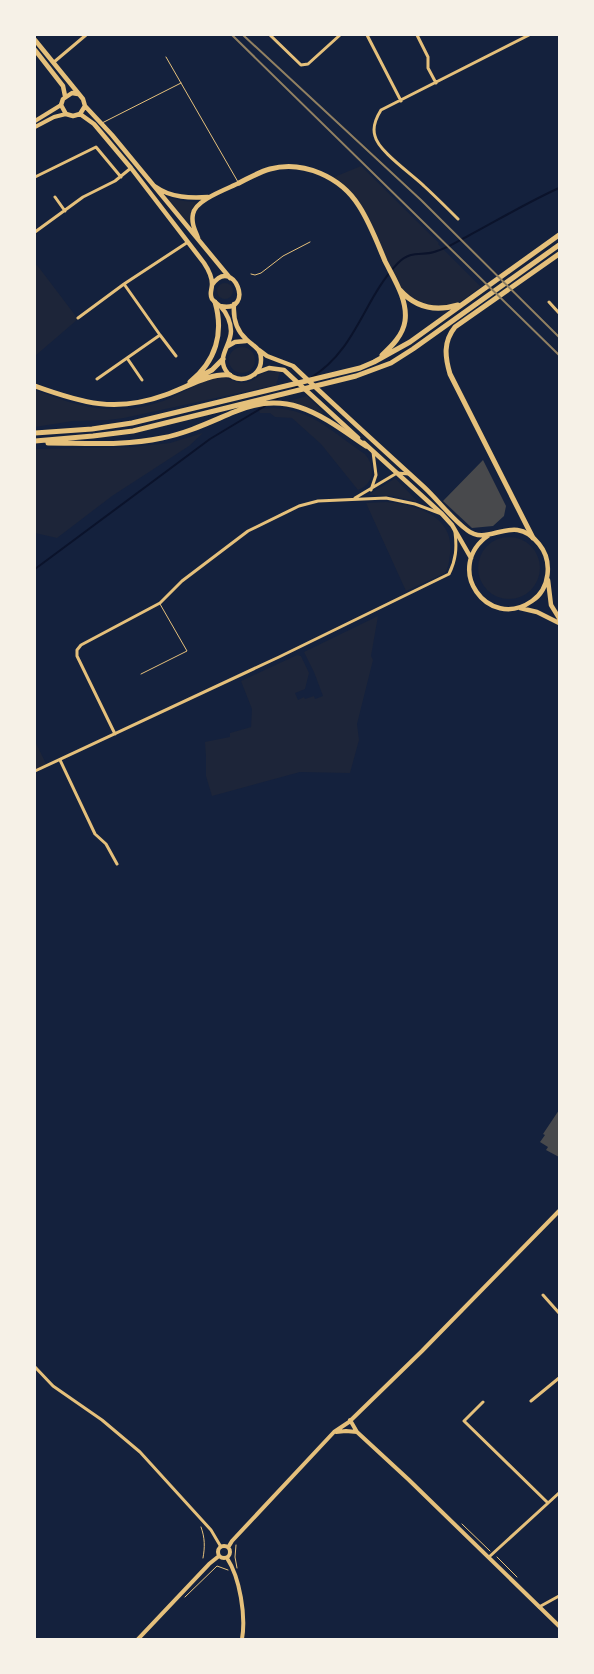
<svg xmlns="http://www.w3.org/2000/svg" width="594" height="1674" font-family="Manrope,sans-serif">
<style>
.green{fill:#1d2539}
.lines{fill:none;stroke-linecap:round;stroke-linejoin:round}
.stream{stroke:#0b132b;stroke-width:2}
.building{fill:#48494c}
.path{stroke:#e5c07b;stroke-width:1}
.service{stroke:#e5c07b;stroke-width:1}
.minor{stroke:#e5c07b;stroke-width:3}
.tertiary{stroke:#e5c07b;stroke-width:4}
.secondary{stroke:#e5c07b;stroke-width:4.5}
.trunk{stroke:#e5c07b;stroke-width:5}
.rail{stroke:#918062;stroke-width:2}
</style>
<rect width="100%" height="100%" fill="#14213d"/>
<!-- green -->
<path class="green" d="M361,166L439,243L438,244L481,287C474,291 468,297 461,301C438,313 413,305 398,284L367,217L332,178Z
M170,198L184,201L195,202L196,203L191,211L190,220L187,222L168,199Z
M37,265L78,319L35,356V266Z
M217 291a8 8 0 1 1 16 0a8 8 0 1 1-16 0Z
M229 360a13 13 0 1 1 26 0a13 13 0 1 1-26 0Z
M272,371L280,372L276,385L124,418L108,420L73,421L35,427V390C82,408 116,418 166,400C182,393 198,383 215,378C227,374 236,386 248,382C259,379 257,373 272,371Z
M307,396L323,412L322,414L298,404L285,402Z
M274,408C314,410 334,434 365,454C376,467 374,484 358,490L321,444L292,418L275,417L270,413H260L258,409Z
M203,433L189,446L112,496L57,538L35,533V449L131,447L170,443Z
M394,479H396L418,502L393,496L368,495Z
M386,502C417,505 455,516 450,554C449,561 449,567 445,573L406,591L366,503Z
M478 568a31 31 0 1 1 62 0a31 31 0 1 1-62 0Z
M378,616L371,656L373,660L357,724L359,740L350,773L300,772L212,796L206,776V757L205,742L230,737V733L251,727L252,709L241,681L297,655L301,656L309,673L305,689L295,693L298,700L304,697L305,699L314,696L315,699L323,696L314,672L304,652Z
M35,741L47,766L35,771Z"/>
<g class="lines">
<!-- stream -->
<path class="stream" d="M312,377C356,350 364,298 398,263C412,249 423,257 437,251C448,248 458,241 468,236C498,220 528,202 559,188
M291,390L299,385
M272,402L280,397
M35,569L210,439L265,406"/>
</g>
<!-- building -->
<path class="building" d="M483,460L506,506L504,516L493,526L472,528L443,501Z
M559,1110V1157L546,1150L548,1147L540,1142L545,1135L543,1134Z"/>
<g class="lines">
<!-- path -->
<path class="path" d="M462,1524L490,1551
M201,1527C205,1538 205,1547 203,1558
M236,1545L235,1557L237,1568
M497,1557L517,1577
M185,1597L217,1566L228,1570"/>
<!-- service -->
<path class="service" d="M164,35H167
M166,57L238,182
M102,123L181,83
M251,274L255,275L261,273L283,256L310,242
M141,674L187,651L160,604"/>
<!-- minor -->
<path class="minor" d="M270,35L301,65L308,64L340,35
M367,35L401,101
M417,35L428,57V68L436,83
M54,62L86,35
M35,177L96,147L121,177
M55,197L65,211
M458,219C447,208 436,197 424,186C413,175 378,151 375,136C372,127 376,118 381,110L529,35
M35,232L83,197L115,181L131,168
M549,302L559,313
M78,318L124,284L188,242
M160,335L176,356
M127,358L142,380
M97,379L160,335L124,284
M371,490L376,475L373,452
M355,498L397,473L409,474
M115,734L77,656V650L81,645L160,603L182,581L248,531L299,506L318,501L386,498L415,504L439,513
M60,760L95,834L106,844L117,864
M35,771L279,657L449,574C456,560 457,548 455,532
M543,1295L559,1313
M35,1367L53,1386L102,1420L140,1452L211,1530L221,1547
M531,1401L559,1378
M483,1402L464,1421L548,1503
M489,1557L559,1493
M539,1607L559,1596"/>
<!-- tertiary -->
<path class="tertiary" d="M35,121L61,105
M35,127L54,117L66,114
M350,1420L357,1432L409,1480L559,1626
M336,1432L346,1431L357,1432
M218 1552a6 6 0 1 1 12 0a6 6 0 1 1-12 0Z
M229,1546L232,1541L334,1432L349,1422L422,1351L559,1211
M227,1558C240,1578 246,1616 242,1639
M138,1639L209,1564L219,1556"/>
<!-- secondary -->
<path class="secondary" d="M35,40L83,99L85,106L80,114L73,116L66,114L61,105L63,99L72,93L78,94
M35,50L63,86L65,96
M85,106L112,135L230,278
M80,114L94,124L131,168L204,263C208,269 212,276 212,284C212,290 209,294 212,299C215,303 218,304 221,307C227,313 231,323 231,331C231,344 219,355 224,367C232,387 262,380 261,359C261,348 253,346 246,339C236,330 233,317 234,304
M156,187C171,198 191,198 208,197
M198,238C195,230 191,223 193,214C195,200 227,189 239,183
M212,285C233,254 257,314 220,306
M228,346L235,342L246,341
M259,350L267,356L293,366C336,407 380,447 424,487C438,500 452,519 467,530C489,548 513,511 539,544C553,561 550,589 532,601C488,632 442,567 489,535
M258,372L269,368L284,370L358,438
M364,443L442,514L452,525L471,558
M548,580L551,605L559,618
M520,608L537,612L559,623"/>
<!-- trunk -->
<path class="trunk" d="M239,183C249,178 259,172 270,169C303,160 341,177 359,206C370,223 377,242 385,261C394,279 408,300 405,321C403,335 392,346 382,355
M400,290C416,308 435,312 458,305
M199,377L212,370L223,359
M190,382C216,361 224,333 215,302
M35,386C82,403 116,413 165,395C186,388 208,373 230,375
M35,433L92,429L132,423L360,368L374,362L410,342L559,235
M35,441L93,436L133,431L356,376L391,363L413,349L559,245
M48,443C86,443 125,446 162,438C188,433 210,422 234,412C289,388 322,416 366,446
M533,538L450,374C445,357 443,342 455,327L559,254"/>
<!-- rail -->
<path class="rail" d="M232,35L559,355
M243,35L421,200L559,337"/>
</g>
<!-- border -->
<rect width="594" height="1674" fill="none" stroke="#f6f1e7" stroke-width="72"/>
</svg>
